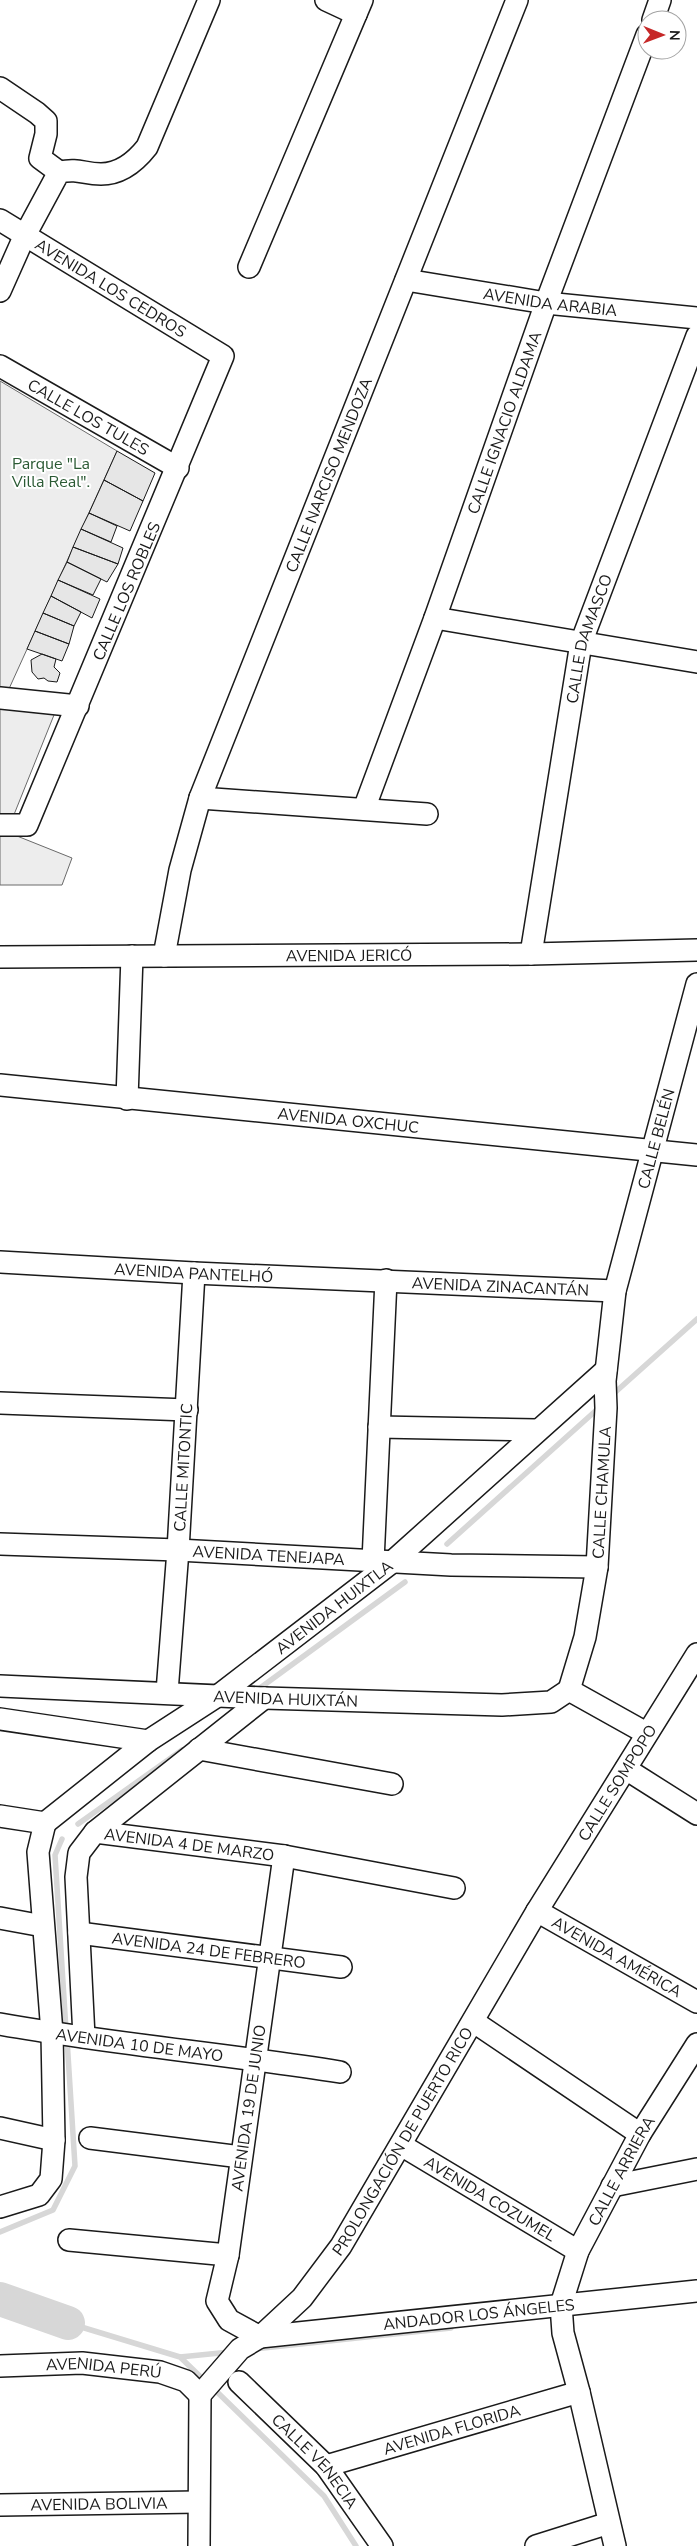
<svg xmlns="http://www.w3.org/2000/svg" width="697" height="2546" font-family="'Nunito Sans',sans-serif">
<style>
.built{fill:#ededed;stroke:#6a6a6a}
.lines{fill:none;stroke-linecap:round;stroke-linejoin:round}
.stream{stroke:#d7d7d7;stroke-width:5.5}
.river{stroke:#d7d7d7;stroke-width:34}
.building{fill:#e6e6e6;stroke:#1a1a1a}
.minor-casing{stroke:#1a1a1a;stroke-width:24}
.minor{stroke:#fff;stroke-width:21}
.labels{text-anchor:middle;stroke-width:4;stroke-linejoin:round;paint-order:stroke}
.street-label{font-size:16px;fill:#1a1a1a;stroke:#fff}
.park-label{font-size:16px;fill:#2b5a34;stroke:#fff}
</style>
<rect width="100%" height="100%" fill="#fff"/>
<!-- built -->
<path class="built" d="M0,381L117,451L3,702L56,710L7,832L72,858L62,885H0Z"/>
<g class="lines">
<!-- stream -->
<path class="stream" d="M611,1396L697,1319
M447,1544L601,1406
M260,1688L405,1582
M78,1824L182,1750
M62,1839L55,1855L66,2030
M0,2232L53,2210L75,2166L67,2039
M68,2323L180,2357L230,2352
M254,2349L451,2328
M180,2357L206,2382
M213,2388L324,2496L356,2546"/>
<!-- river -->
<path class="river" d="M0,2299L68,2323"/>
</g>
<!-- building -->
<path class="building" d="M117,451L155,473L143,501L104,480Z
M104,480L143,501L130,531L89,513Z
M89,513L117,526L111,542L81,529Z
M81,529L123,548L118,564L73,547Z
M73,547L118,564L107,582L67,562Z
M67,562L101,579L93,595L58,580Z
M58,580L100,599L92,618L51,596Z
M51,596L81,612L74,626L43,613Z
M43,613L74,626L69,644L35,631Z
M35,631L69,644L62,661L27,649Z
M42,654L56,659L54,667L60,673L57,682L48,681L44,678L38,679L32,672L31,660Z"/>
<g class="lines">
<defs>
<g id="minor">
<path d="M326,0L356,14"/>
<path d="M653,20L660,0"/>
<path d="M0,88L37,113L46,121V134L40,158L59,172"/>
<path id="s1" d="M0,220L223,356L27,825H0"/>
<path d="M249,267L362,0"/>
<path id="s2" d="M406,280L546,303L697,318"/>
<path d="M0,291L24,237L59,172C80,168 83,174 101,174C121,174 136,161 147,147L209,0"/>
<path id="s3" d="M0,366L178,468"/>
<path d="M435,618L697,662"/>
<path d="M0,698L78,706"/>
<path d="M200,798L427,814"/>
<path id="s4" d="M364,809L435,618L546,303L647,35"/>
<path id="s5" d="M531,954L581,643L697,336"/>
<path id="s6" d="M164,956L180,870L200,798L517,0"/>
<path id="s7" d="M0,957L531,954L697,950"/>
<path id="s8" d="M0,1085L697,1155"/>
<path d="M127,1099L132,956"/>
<path id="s9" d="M0,1262L194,1273L615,1291"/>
<path d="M0,1403L187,1410"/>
<path d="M379,1427L536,1430"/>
<path id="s10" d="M0,1544L178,1550L451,1565L597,1567"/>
<path d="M373,1561L386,1280"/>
<path id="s11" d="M0,1686L264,1698L502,1705L551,1702L569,1690"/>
<path id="s12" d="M569,1690L585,1637L597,1567L606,1408L605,1381L615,1291L697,984"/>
<path d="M569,1690L646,1733"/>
<path id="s13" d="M167,1692L178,1550L194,1273"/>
<path d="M0,1719L148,1741"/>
<path d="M199,1749L392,1784"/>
<path d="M626,1769L697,1814"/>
<path d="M0,1816L45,1823"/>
<path id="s14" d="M45,1823L148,1741L219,1695L391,1563L606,1370"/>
<path id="s15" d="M95,1832L284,1856L454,1888"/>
<path id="s16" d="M284,1856L228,2255L217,2301L229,2320L260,2337L697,2291"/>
<path id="s17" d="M537,1911L697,2002"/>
<path d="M0,1918L43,1926"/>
<path id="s18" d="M79,1933L341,1967"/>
<path d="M474,2022L640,2134"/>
<path id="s19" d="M0,2024C112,2044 227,2054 340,2072"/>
<path d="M84,2037L76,1877L79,1853L95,1832L264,1698"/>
<path d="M0,2128L54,2140"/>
<path d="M90,2138L241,2157"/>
<path id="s20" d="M401,2145L578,2251"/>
<path d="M612,2186L697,2169"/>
<path d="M0,2207L39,2195L51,2179L54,2140L52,2033L38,1852L45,1823"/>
<path d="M69,2240L228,2255"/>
<path id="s21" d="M0,2366L82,2363L160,2372L186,2381L200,2395"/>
<path id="s22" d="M239,2382L326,2466L382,2546"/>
<path id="s23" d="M200,2395L240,2349L260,2337L302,2298L341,2246L537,1911L697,1654"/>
<path id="s24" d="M326,2466L579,2392"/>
<path id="s25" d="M0,2505L198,2502"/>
<path d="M199,2546L200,2395"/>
<path d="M536,2546L609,2523"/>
<path id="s26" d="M615,2546L579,2392L563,2333L561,2305L578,2251L640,2134L697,2044"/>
</g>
</defs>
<!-- minor casing -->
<use href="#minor" class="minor-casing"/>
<!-- minor -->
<use href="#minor" class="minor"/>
</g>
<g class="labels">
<!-- street labels -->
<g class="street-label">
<text dy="6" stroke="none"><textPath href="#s1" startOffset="130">AVENIDA LOS CEDROS</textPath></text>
<text dy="6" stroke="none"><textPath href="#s2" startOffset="146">AVENIDA ARABIA</textPath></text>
<text dy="6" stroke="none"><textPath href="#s3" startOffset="102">CALLE LOS TULES</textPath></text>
<text dy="6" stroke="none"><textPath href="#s4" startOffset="411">CALLE IGNACIO ALDAMA</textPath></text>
<text dy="6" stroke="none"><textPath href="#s6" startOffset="510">CALLE NARCISO MENDOZA</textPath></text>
<text transform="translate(126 591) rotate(-67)" y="6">CALLE LOS ROBLES</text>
<text dy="6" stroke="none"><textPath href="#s5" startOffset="321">CALLE DAMASCO</textPath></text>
<text dy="6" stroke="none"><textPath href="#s7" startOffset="349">AVENIDA JERICÓ</textPath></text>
<text dy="6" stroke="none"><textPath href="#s8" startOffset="350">AVENIDA OXCHUC</textPath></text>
<text dy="6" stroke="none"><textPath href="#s12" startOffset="561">CALLE BELÉN</textPath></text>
<text dy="6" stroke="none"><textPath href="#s9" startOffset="194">AVENIDA PANTELHÓ</textPath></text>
<text dy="6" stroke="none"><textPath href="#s9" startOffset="501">AVENIDA ZINACANTÁN</textPath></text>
<text dy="6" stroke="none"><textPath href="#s13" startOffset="225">CALLE MITONTIC</textPath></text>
<text dy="6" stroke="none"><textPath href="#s12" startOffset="201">CALLE CHAMULA</textPath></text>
<text dy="6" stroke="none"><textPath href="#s10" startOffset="269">AVENIDA TENEJAPA</textPath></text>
<text dy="6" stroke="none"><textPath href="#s14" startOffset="361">AVENIDA HUIXTLA</textPath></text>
<text dy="6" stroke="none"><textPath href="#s11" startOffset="286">AVENIDA HUIXTÁN</textPath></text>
<text dy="6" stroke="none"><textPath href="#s23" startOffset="746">CALLE SOMPOPO</textPath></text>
<text dy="6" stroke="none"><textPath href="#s15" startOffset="95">AVENIDA 4 DE MARZO</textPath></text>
<text dy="6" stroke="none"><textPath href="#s18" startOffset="131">AVENIDA 24 DE FEBRERO</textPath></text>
<text dy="6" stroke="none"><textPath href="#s17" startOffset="92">AVENIDA AMÉRICA</textPath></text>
<text dy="6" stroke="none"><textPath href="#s19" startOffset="141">AVENIDA 10 DE MAYO</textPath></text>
<text transform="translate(248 2108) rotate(-82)" y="6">AVENIDA 19 DE JUNIO</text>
<text dy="6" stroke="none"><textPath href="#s23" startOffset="328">PROLONGACIÓN DE PUERTO RICO</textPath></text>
<text dy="6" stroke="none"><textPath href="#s26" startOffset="395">CALLE ARRIERA</textPath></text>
<text dy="6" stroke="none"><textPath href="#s20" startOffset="104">AVENIDA COZUMEL</textPath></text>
<text dy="6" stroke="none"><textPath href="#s16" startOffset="728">ANDADOR LOS ÁNGELES</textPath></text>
<text dy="6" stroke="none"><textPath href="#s21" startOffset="104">AVENIDA PERÚ</textPath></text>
<text dy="6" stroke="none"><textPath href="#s24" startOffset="131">AVENIDA FLORIDA</textPath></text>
<text dy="6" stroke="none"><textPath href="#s22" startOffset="110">CALLE VENECIA</textPath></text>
<text dy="6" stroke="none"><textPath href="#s25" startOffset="99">AVENIDA BOLIVIA</textPath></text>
</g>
<!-- park labels -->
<g class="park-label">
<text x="51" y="469">Parque "La<tspan x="51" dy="18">Villa Real".</tspan></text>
</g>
</g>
<!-- north arrow -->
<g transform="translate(662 35) rotate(91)"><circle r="24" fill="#ffffff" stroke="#a3a3a3"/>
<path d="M0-4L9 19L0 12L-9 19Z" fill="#c62828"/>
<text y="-8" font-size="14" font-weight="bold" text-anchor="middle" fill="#1a1a1a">N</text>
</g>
</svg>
